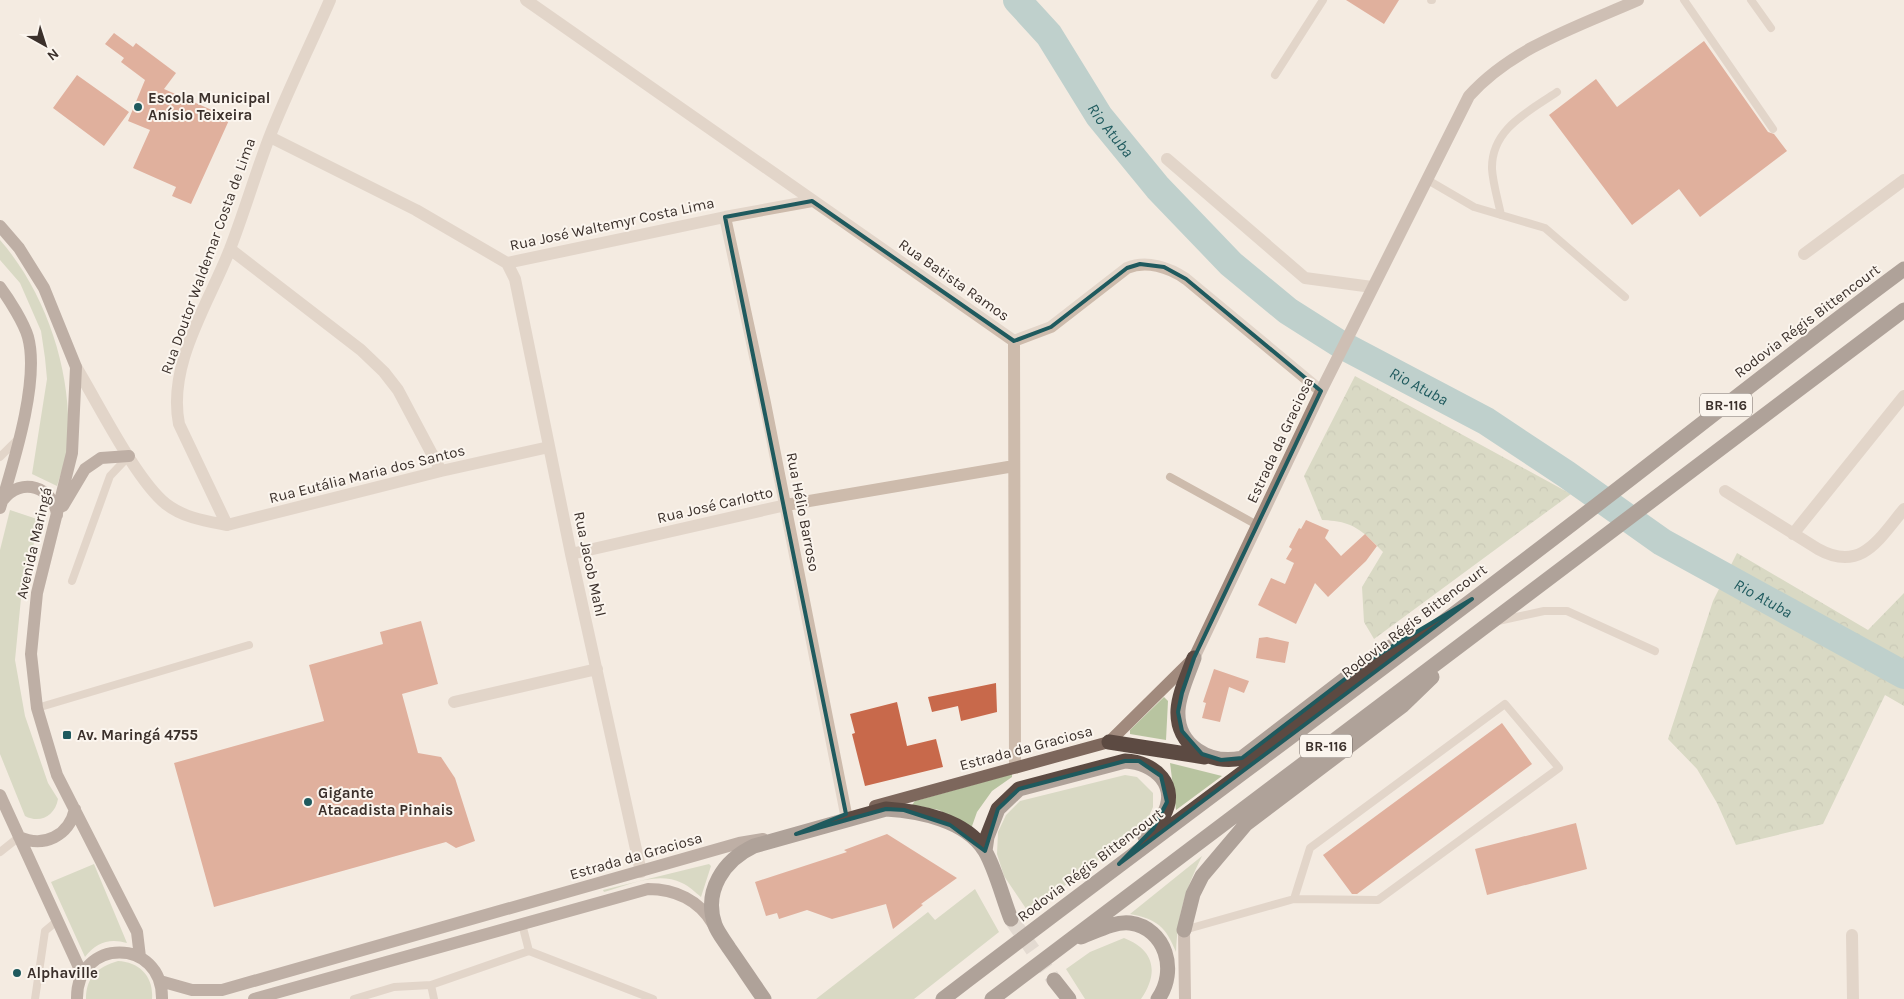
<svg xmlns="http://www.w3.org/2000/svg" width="1904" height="999" font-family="Karla,sans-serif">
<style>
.green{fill:#b8c4a0}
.forest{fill:url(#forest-crowns)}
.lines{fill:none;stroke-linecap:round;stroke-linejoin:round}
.river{stroke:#7fb0b2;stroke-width:28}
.building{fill:#c8694b}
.motorway-tunnel{stroke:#cfc6bd;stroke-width:15;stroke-dasharray:15 8;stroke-linecap:butt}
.service{stroke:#cdbbac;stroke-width:8}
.minor{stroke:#cdbbac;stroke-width:12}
.secondary{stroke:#a18a7d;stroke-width:12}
.primary{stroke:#7d675c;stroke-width:12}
.motorway{stroke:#5c4a42;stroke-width:15}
.marked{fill:none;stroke:#1f5a5e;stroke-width:4;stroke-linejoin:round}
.poi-dot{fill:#1f5a5e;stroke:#fbf5ee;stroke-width:2}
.labels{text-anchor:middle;stroke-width:4;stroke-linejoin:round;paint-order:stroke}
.shield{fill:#fbf5ee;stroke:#756b66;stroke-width:1}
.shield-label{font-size:14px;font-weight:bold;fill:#3b302b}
.poi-label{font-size:15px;font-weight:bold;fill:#3b302b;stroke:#fbf5ee;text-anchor:start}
.street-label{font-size:15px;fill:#3b302b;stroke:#fbf5ee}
.water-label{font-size:16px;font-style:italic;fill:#1f5a5e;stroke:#fbf5ee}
</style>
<defs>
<pattern id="forest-crowns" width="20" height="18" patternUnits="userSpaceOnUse" patternTransform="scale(1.25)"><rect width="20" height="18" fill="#b8c4a0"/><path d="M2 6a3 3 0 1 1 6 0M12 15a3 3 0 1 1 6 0" fill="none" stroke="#97a083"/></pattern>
</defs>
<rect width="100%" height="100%" fill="#f4ebe1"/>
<!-- green -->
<path class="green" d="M0,240C48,295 75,379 67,453C65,464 60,475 57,486L32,474L47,379L45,358L41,331L20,283L0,260Z
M10,510L40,520L22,588L15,660L25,716L48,783L58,799C55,816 40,824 25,816L0,754V550Z
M1164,697L1168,701L1166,740L1130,734V730Z
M1170,763L1222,776L1176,810Z
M1012,774V777L992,791L977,812L971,829L939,810L912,805L915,801Z
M1125,775L1137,777L1153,793V807L1146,823L1029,913L1004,876L997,854L998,832L1006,815L1020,801Z
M1202,856C1185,891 1178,913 1176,952C1166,927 1157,919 1130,914Z
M94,864L127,943C110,938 96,942 85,957L51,882Z
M709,864L711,866L701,897C695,892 689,886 682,883C657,871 629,885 604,892L603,890Z
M975,889L999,932L914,999H816L928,912L935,920Z
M1124,938C1155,950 1159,973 1141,999H1085L1066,969L1090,952Z
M118,961C140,962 154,977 152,999H86C86,978 97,967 118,961Z"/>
<!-- forest -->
<path class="forest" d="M1355,376L1571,494L1374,639L1364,622L1362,587L1383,552C1362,530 1353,521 1322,520L1304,476Z
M1737,553L1868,630L1904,593V706L1885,695L1823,824L1736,845L1717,803L1697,769L1668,739L1713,601Z"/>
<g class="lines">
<!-- river -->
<path class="river" id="s1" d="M1017,0L1049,35L1099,116L1158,188L1231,264L1288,311L1340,344L1486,421L1566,474L1662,542L1904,675"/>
</g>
<!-- building -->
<path class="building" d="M1346,0H1399L1384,24Z
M114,33L133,47L136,43L176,73L164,89L230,118L191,204L172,196L176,187L133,168L150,130L128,121L145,80L121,62L124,58L105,44Z
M1704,41L1768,132L1774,134L1787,151L1700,217L1679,189L1632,225L1549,115L1596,79L1617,107Z
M77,75L129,112L104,146L53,108Z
M1306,520L1329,530L1325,538L1341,556L1365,534L1377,546L1366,561L1328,597L1315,583L1296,624L1258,605L1271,578L1285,584L1294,563L1286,559L1292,549L1289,547L1299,528L1301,529Z
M421,621L438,684L402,694L418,753L441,757L455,778L475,841L456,848L446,842L214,907L174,763L324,721L309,665L383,644L380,632Z
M1267,637L1289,642L1285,663L1256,658L1259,638Z
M1214,669L1249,681L1244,693L1229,687L1220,722L1202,718L1206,703L1203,702Z
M996,683L997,712L961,721L958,706L932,712L928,697Z
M897,702L907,746L936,739L943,767L865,786L852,734L855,733L850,714Z
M1502,723L1532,764L1357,894H1352L1323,855Z
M1576,823L1587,869L1487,895L1475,849Z
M887,834L957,878L921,904L923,905L893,929L886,904L832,919L807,910L779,919L777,913L766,916L755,882L847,852L844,850Z"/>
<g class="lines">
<!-- motorway-tunnel -->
<path class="motorway-tunnel" d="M1011,919L1054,980"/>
<!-- service -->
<path class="service" d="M1431,0H1432
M1684,0L1773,129
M1751,0L1771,28
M1275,75L1323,0
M1426,179L1474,207L1545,228L1625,297
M1501,215C1498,200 1493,184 1492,169C1491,129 1528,112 1557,92
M0,457L18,439
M1170,477L1257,525
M72,581L110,476L129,456
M1498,621L1544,611H1567L1655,651
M37,708L249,645
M0,852L19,837
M522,924L529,951L653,999
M1184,930L1294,899L1378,900L1559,768L1505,704L1310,848L1294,899
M431,985L434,999
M35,999L45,931L57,921
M354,999L394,987L431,985L529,951"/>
<!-- minor -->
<path class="minor" d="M526,0L1014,341L1015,768
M270,137L416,210L507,263L725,217L812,201
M1167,159L1305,278L1372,287
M725,217L765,403L846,814
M230,249L361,350L384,372L398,390L441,471
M1804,254L1904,180
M507,263L515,279L571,554L641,872
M1014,341L1051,327L1127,268C1146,260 1169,267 1186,279L1321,391
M76,367C98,403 136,480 166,504C184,518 206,521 227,525L441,471L549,447
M1725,491L1818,549C1861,573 1879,539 1904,509
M227,525L179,424C167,364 209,303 230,249C244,213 255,175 269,138C287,92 310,46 330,0
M1793,534L1904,396
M571,554L786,505L1014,466
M454,702L597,669
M1852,935L1853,999"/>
<!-- secondary -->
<path class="secondary" d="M1109,742L1194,658L1321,391L1469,96C1513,47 1579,26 1638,0
M1184,930L1185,999"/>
<!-- primary -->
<path class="primary" d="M0,226L19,248L44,288L76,367L72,453L37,593L31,654L37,708L57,775L137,932L140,957
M0,287C9,299 24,323 28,337C40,381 13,464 0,508
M3,500C21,476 54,487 57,515
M63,506L85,469L101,458L129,456
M0,795L82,974
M875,806L1109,742
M19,837C44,848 69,836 75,809
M160,981L192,990H222L739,843L763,839
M77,999C76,937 163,937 162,999
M254,999L648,889C675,889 699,900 713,924"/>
<!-- motorway -->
<path class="motorway" d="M1194,658C1188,675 1179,693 1178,710C1176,746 1210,765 1242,758L1371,659L1406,638
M1109,742L1205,757
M985,851L987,837L998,809L1019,789L1125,761C1155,762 1180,786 1163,816C1158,823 1151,830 1145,837
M1184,930L1193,894L1202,876L1246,824L1402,706L1432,677
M1081,937C1095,932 1114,921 1130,923C1166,928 1178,971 1158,999
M1054,980L1069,999
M764,999C752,982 741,965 729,948C724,940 718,933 715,925C703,891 724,860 754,846L886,809C919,811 966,820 985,851C996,870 1003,899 1011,919
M943,999C1152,839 1364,684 1572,524C1683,439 1792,352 1904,269
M992,999L1904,310"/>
</g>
<!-- marked area -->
<path d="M0 0H1904V999H0ZM812,201L1014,341L1051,327L1127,268L1140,264L1164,267L1186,279L1321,391L1194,658L1182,693L1178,712L1182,731L1202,754L1221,760L1242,758L1371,659L1472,599L1119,864L1153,829L1167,802L1161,776L1139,761H1125L1019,789L998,809L985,851L950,825L904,810L886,809L796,834L846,814L725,217Z" fill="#f4ebe1" fill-opacity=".55" fill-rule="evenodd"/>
<path class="marked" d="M812,201L1014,341L1051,327L1127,268L1140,264L1164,267L1186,279L1321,391L1194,658L1182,693L1178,712L1182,731L1202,754L1221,760L1242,758L1371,659L1472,599L1119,864L1153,829L1167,802L1161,776L1139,761H1125L1019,789L998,809L985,851L950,825L904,810L886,809L796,834L846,814L725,217Z"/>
<!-- markers -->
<g class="poi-dot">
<circle cx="138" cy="107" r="5"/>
<rect x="62" y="730" width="10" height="10" rx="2.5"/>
<circle cx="308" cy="802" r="5"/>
<circle cx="17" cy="973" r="5"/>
</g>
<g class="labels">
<!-- shield labels -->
<g class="shield">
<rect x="1700" y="393.5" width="52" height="23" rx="4"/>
<rect x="1300" y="734.5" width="52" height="23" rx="4"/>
</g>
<g class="shield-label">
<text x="1726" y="410">BR-116</text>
<text x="1326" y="751">BR-116</text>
</g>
<!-- poi labels -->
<g class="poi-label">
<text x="148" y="103">Escola Municipal<tspan x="148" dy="17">Anísio Teixeira</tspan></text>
<text x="77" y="740">Av. Maringá 4755</text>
<text x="318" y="798">Gigante<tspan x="318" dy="17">Atacadista Pinhais</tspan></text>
<text x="27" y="978">Alphaville</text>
</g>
<!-- street labels -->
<g class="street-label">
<text transform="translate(612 224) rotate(-12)" y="5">Rua José Waltemyr Costa Lima</text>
<text transform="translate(208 256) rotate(-70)" y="5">Rua Doutor Waldemar Costa de Lima</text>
<text transform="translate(954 280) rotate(35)" y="5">Rua Batista Ramos</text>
<text transform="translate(1807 321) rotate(-37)" y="5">Rodovia Régis Bittencourt</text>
<text transform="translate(1280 440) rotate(-65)" y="5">Estrada da Graciosa</text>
<text transform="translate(367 474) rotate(-14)" y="5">Rua Eutália Maria dos Santos</text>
<text transform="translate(715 505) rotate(-13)" y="5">Rua José Carlotto</text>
<text transform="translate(803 512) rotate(79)" y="5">Rua Hélio Barroso</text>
<text transform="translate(34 543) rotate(-77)" y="5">Avenida Maringá</text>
<text transform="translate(590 564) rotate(78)" y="5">Rua Jacob Mahl</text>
<text transform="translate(1414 621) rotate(-37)" y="5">Rodovia Régis Bittencourt</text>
<text transform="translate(1026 748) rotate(-15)" y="5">Estrada da Graciosa</text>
<text transform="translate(636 856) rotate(-16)" y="5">Estrada da Graciosa</text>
<text transform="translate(1090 865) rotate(-37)" y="5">Rodovia Régis Bittencourt</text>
</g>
<!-- water labels -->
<g class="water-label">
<text dy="6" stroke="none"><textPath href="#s1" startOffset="161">Rio Atuba</textPath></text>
<text dy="6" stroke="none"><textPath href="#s1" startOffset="566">Rio Atuba</textPath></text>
<text dy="6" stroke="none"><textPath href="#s1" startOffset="971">Rio Atuba</textPath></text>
</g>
</g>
<!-- north arrow -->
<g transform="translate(45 45) rotate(141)" stroke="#fbf5ee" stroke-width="4" paint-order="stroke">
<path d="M0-4L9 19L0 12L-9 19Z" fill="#3b302b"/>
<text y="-8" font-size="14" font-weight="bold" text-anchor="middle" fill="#3b302b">N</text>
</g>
</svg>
